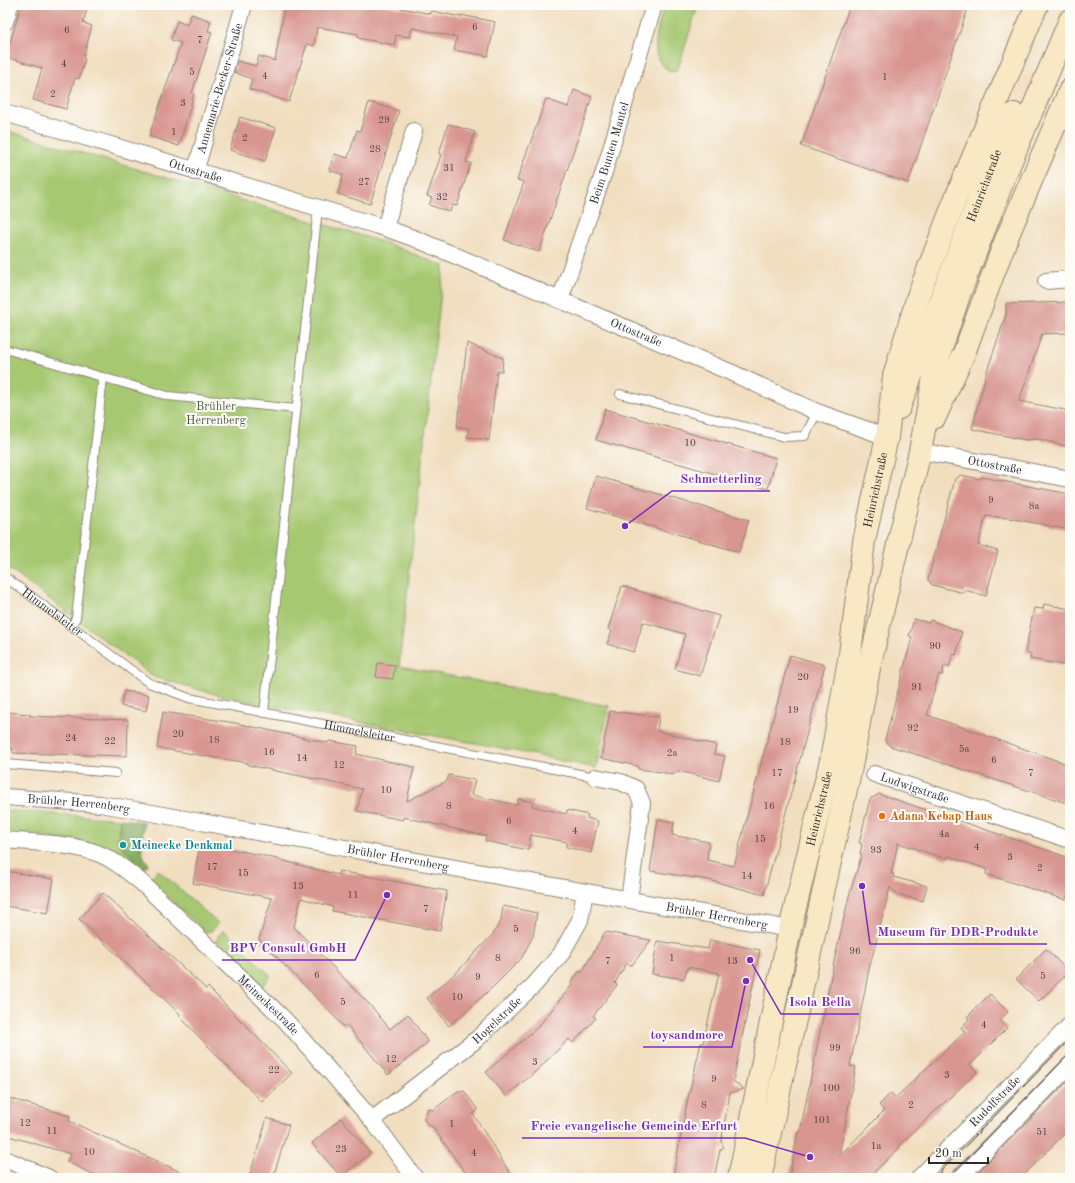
<svg xmlns="http://www.w3.org/2000/svg" width="1075" height="1183" font-family="'Old Standard TT',serif">
<style>
.green{fill:#a6c871;stroke:#687a4e}
.forest{fill:#84ac63;stroke:#586c47}
.building{fill:#d99691}
.lines{fill:none;stroke-linecap:round;stroke-linejoin:round}
.lane-casing{stroke:#8e8475;stroke-width:10}
.street-casing{stroke:#8e8475;stroke-width:18}
.secondary-casing{stroke:#8e8475;stroke-width:24}
.lane{stroke:#fff;stroke-width:8}
.street{stroke:#fff;stroke-width:16}
.secondary{stroke:#f8e8c3;stroke-width:22}
.tram{stroke:#2b2b2b;stroke-width:1}
.food-dot{fill:#e8710a;stroke:#fdfcf7;stroke-width:1.5}
.culture-dot{fill:#0f9aa8;stroke:#fdfcf7;stroke-width:1.5}
.labels{text-anchor:middle;stroke-width:4;stroke-linejoin:round;paint-order:stroke}
.number-label{font-size:10px;fill:#564644}
.street-label{font-size:12px;fill:#2b2b2b;stroke:#fdfcf7}
.park-label{font-size:12px;fill:#505a40;stroke:#fdfcf7}
.food-label{font-size:12px;font-weight:bold;fill:#c56008;stroke:#fdfcf7;text-anchor:start}
.culture-label{font-size:12px;font-weight:bold;fill:#0d838f;stroke:#fdfcf7;text-anchor:start}
.leader{fill:none;stroke:#7b2cbf;stroke-width:1.5}
.callout-dot{fill:#7b2cbf;stroke:#fdfcf7;stroke-width:1.5}
.callout-label{font-size:13px;text-anchor:middle;font-weight:bold;fill:#7b2cbf;stroke:#fdfcf7;stroke-width:4;stroke-linejoin:round;paint-order:stroke}
</style>
<rect width="100%" height="100%" fill="#fdfcf7"/>
<filter id="ink" filterUnits="userSpaceOnUse"><feTurbulence type="fractalNoise" baseFrequency=".025" numOctaves="2"/><feDisplacementMap in="SourceGraphic" scale="8" xChannelSelector="R" yChannelSelector="G"/><feConvolveMatrix kernelMatrix="1 2 1 2 8 2 1 2 1" color-interpolation-filters="sRGB"/></filter>
<filter id="wash" filterUnits="userSpaceOnUse"><feTurbulence type="fractalNoise" baseFrequency=".012" numOctaves="4" result="noise"/><feDisplacementMap in="SourceGraphic" scale="16" xChannelSelector="R" yChannelSelector="G"/><feGaussianBlur stdDeviation="0.9" result="paint"/><feColorMatrix in="noise" values="0 0 0 0 0 0 0 0 0 0 0 0 0 0 0 0 0 1.4 0 .05"/><feComposite in="paint" operator="in"/></filter>
<g filter="url(#wash)">
<rect width="100%" height="100%" fill="#f1debf"/>
<!-- green -->
<path class="green" d="M664,5H698L678,69L674,72C644,64 659,25 664,5Z
M5,130L386,243L444,266L399,666L609,706L596,768L491,746L265,705L222,696L154,677L5,566Z
M5,810L120,819L118,843L145,868L141,872L53,838L5,831Z
M158,870L218,923L211,931L206,932L149,880Z
M224,930L271,976L262,986L217,941L218,936Z"/>
<!-- forest -->
<path class="forest" d="M120,819L144,822C143,837 137,852 149,864L145,868L118,843Z"/>
<g id="blocks">
<!-- building -->
<path class="building" d="M21,5H88L83,23L92,26L83,58L85,59L79,79L75,78L66,109L33,100L42,68L6,57Z
M285,5H385L431,14L432,11L461,17V15L495,22L488,56L454,50L457,37L412,28L410,37L396,35L394,45L358,38V34L317,27L314,46L307,44L289,102L249,89L252,79L234,72L237,61L256,66L259,56L275,61Z
M850,5H969L908,183L801,146Z
M191,14L211,21L208,31L212,32L192,93L194,94L179,146L149,136L181,43L171,40L177,21L187,25Z
M574,90L592,97L539,252L504,240L524,182L517,180L546,99L568,107Z
M369,102L399,111L370,204L338,194L343,175L329,170L334,154L348,158L357,130L360,131Z
M240,117L276,128L265,161L230,150Z
M448,124L475,132L466,162L471,163L457,206L452,205L450,212L429,205L432,198L427,196L441,155L439,154Z
M1070,302V333L1042,334L1019,401L1070,411V447L1038,439L1026,440L972,429L985,377L1006,315V304Z
M467,343L503,358L502,371H497L489,440L467,437L469,428L457,427Z
M605,409L776,458L768,489L596,440Z
M961,475L980,479L981,477L1070,494V530L1009,518L986,516L978,545L998,551L986,596L965,590L964,593L932,585L928,579L955,479Z
M596,476L749,520L739,552L587,508Z
M622,586L719,616L700,676L675,669L685,634L643,622L634,652L607,644L612,631L608,629Z
M1044,604L1070,609V666L1030,659L1031,654L1025,653L1034,608L1043,609Z
M914,619L929,623L930,620L962,632L956,655L953,654L949,667L944,665L942,675L939,674L927,715L1070,765V804L890,746L885,740L912,637L909,636Z
M790,655L825,665L764,895L709,880L650,871L658,819L674,822L672,835L709,842L707,860L734,866Z
M378,663L395,665L393,679L376,677Z
M124,691L149,695L146,711L121,706Z
M610,711L659,717L657,731L716,745L714,754L725,756L719,781L679,771L672,775L662,772L638,769V766L601,758Z
M5,712L30,714V716L128,720L127,756L13,753V749L5,748Z
M163,712L235,723L328,743L329,741L358,746L356,754L414,767L407,801L447,781L449,775L475,780L471,795L517,805L518,799L533,802L532,806L566,814L567,810L588,815L587,818L598,821L591,853L566,847L567,842L531,835L528,850L485,841L486,836L403,817V820L357,811L362,789L248,765V763L157,748Z
M879,794L1070,858V897L1067,896L1066,900L1041,892L986,874L987,869L948,856L947,859L898,843L891,874H894L893,877L927,886L923,901L897,894L890,887L869,969L856,1036L850,1066L856,1067L839,1156L884,1111L879,1105L891,1093L895,1098L965,1032L961,1028L969,1019L967,1017L990,994L1008,1012L1000,1020L1007,1028L970,1065L977,1072L899,1145L900,1147L868,1178H789L798,1132H800L834,962L849,896L862,854H860L862,844L859,843L870,799Z
M200,843L261,855L338,875L339,871L447,891L440,931L332,911L333,907L301,898L294,927L370,1005L390,1029L408,1014L428,1042L388,1075L347,1025L344,1027L317,998L259,939L272,898L193,883Z
M5,871L54,879L48,913L5,906Z
M103,893L206,989L208,987L292,1073L262,1102L179,1016L180,1014L79,919Z
M503,906L537,913L533,936L521,959L493,987L449,1026L427,998L457,972L493,934L501,921Z
M605,932L651,940L632,965L626,964L615,983L617,985L593,1016L596,1018L573,1043L569,1039L534,1073L506,1096L486,1072L538,1027L572,985L571,982L579,972H582Z
M710,940L760,950L733,1081L744,1089L730,1093L721,1142L724,1147L720,1150L714,1178H674L673,1176L688,1098L701,1043L703,1044L719,973L688,967L684,979L652,974L657,941L708,949Z
M1046,949L1069,972L1039,1001L1016,979Z
M1070,1079V1128L1021,1178H972Z
M458,1091H464L478,1110L473,1114L513,1178H469L432,1126H429L424,1120L428,1108L433,1110Z
M5,1097L70,1116L69,1121L194,1178H101L67,1162L71,1154L5,1135Z
M267,1118L289,1125L273,1178H249Z
M341,1118L370,1153L341,1177L312,1143Z"/>
</g>
</g>
<g filter="url(#ink)">
<use href="#blocks" fill-opacity="0" stroke="#8e8475" stroke-width="1"/>
<g class="lines">
<defs>
<g id="lane">
<path d="M1056,122L1070,127"/>
<path d="M5,349L168,396L296,409"/>
<path d="M620,394L784,437L805,436L817,412"/>
<path id="s1" d="M5,577L149,683L189,698L595,777"/>
<path d="M71,626L76,618L103,377"/>
<path d="M264,713L318,208"/>
<path d="M5,764L116,773"/>
</g>
<g id="street">
<path d="M5,22L10,5"/>
<path id="s2" d="M5,113L385,228L416,239L730,372L817,412L887,437"/>
<path id="s3" d="M195,172L244,5"/>
<path d="M385,228L414,131"/>
<path d="M1046,281L1070,279"/>
<path id="s4" d="M560,300L604,172L654,5"/>
<path id="s5" d="M920,451L1070,479"/>
<path id="s6" d="M874,774L1070,840"/>
<path d="M595,777L621,782L636,789L642,803L629,900"/>
<path id="s7" d="M5,797L100,804L141,811L790,929"/>
<path id="s8" d="M5,840C35,843 69,843 97,853C113,859 127,871 141,882L286,1021L372,1120L415,1178"/>
<path id="s9" d="M372,1120L477,1039L534,985L561,954L580,920L585,892"/>
<path d="M5,1159L49,1178"/>
<path id="s10" d="M919,1178L1070,1025"/>
<path d="M959,1178L1070,1065"/>
</g>
<g id="secondary">
<path id="s11" d="M899,408L997,152L1014,114"/>
<path d="M935,417L964,353L1005,242L1070,90"/>
<path id="s12" d="M739,1178L790,929L831,760L850,654L864,541L887,437L894,376L918,296L955,200L1037,5"/>
<path d="M760,1178L851,767L869,668L920,451L937,361L960,292L1006,173L1070,20"/>
</g>
</defs>
<!-- lane casing -->
<use href="#lane" class="lane-casing"/>
<!-- street casing -->
<use href="#street" class="street-casing"/>
<!-- secondary casing -->
<use href="#secondary" class="secondary-casing"/>
<!-- lane -->
<use href="#lane" class="lane"/>
<!-- street -->
<use href="#street" class="street"/>
<!-- secondary -->
<use href="#secondary" class="secondary"/>
<!-- tram -->
<path class="tram" d="M934,1178L1070,1039
M949,1178L1070,1053"/>
</g>
</g>
<!-- markers -->
<circle class="food-dot" cx="882" cy="816" r="4"/>
<circle class="culture-dot" cx="123" cy="845" r="4"/>
<g class="labels">
<!-- number labels -->
<g class="number-label">
<text x="475" y="30">6</text>
<text x="67" y="33">6</text>
<text x="200" y="43">7</text>
<text x="64" y="67">4</text>
<text x="192" y="75">5</text>
<text x="265" y="79">4</text>
<text x="885" y="80">1</text>
<text x="53" y="97">2</text>
<text x="183" y="106">3</text>
<text x="384" y="123">29</text>
<text x="174" y="135">1</text>
<text x="245" y="141">2</text>
<text x="375" y="152">28</text>
<text x="449" y="171">31</text>
<text x="364" y="185">27</text>
<text x="442" y="200">32</text>
<text x="690" y="446">10</text>
<text x="991" y="503">9</text>
<text x="1034" y="509">8a</text>
<text x="935" y="649">90</text>
<text x="803" y="680">20</text>
<text x="917" y="690">91</text>
<text x="793" y="713">19</text>
<text x="913" y="731">92</text>
<text x="178" y="737">20</text>
<text x="71" y="741">24</text>
<text x="214" y="743">18</text>
<text x="110" y="744">22</text>
<text x="785" y="745">18</text>
<text x="964" y="752">5a</text>
<text x="269" y="755">16</text>
<text x="672" y="756">2a</text>
<text x="302" y="761">14</text>
<text x="994" y="763">6</text>
<text x="339" y="768">12</text>
<text x="777" y="776">17</text>
<text x="1031" y="776">7</text>
<text x="386" y="793">10</text>
<text x="449" y="809">8</text>
<text x="769" y="809">16</text>
<text x="509" y="824">6</text>
<text x="575" y="834">4</text>
<text x="944" y="837">4a</text>
<text x="760" y="842">15</text>
<text x="977" y="850">4</text>
<text x="876" y="853">93</text>
<text x="1010" y="860">3</text>
<text x="212" y="870">17</text>
<text x="1040" y="871">2</text>
<text x="243" y="876">15</text>
<text x="747" y="879">14</text>
<text x="298" y="889">13</text>
<text x="353" y="898">11</text>
<text x="426" y="912">7</text>
<text x="516" y="932">5</text>
<text x="855" y="954">96</text>
<text x="498" y="961">8</text>
<text x="672" y="961">1</text>
<text x="608" y="964">7</text>
<text x="732" y="964">13</text>
<text x="317" y="978">6</text>
<text x="1043" y="979">5</text>
<text x="478" y="980">9</text>
<text x="457" y="1000">10</text>
<text x="343" y="1005">5</text>
<text x="984" y="1028">4</text>
<text x="835" y="1051">99</text>
<text x="391" y="1062">12</text>
<text x="535" y="1065">3</text>
<text x="274" y="1073">22</text>
<text x="947" y="1078">3</text>
<text x="714" y="1082">9</text>
<text x="831" y="1091">100</text>
<text x="704" y="1108">8</text>
<text x="911" y="1108">2</text>
<text x="822" y="1123">101</text>
<text x="25" y="1126">12</text>
<text x="452" y="1127">1</text>
<text x="52" y="1134">11</text>
<text x="1042" y="1135">51</text>
<text x="876" y="1149">1a</text>
<text x="341" y="1152">23</text>
<text x="89" y="1155">10</text>
<text x="474" y="1156">4</text>
</g>
<!-- street labels -->
<g class="street-label">
<text dy="4" stroke="none"><textPath href="#s3" startOffset="87">Annemarie-Becker-Straße</textPath></text>
<text dy="4" stroke="none"><textPath href="#s4" startOffset="155">Beim Bunten Mantel</textPath></text>
<text dy="4" stroke="none"><textPath href="#s2" startOffset="199">Ottostraße</textPath></text>
<text dy="4" stroke="none"><textPath href="#s11" startOffset="238">Heinrichstraße</textPath></text>
<text dy="4" stroke="none"><textPath href="#s2" startOffset="669">Ottostraße</textPath></text>
<text dy="4" stroke="none"><textPath href="#s5" startOffset="76">Ottostraße</textPath></text>
<text dy="4" stroke="none"><textPath href="#s12" startOffset="702">Heinrichstraße</textPath></text>
<text dy="4" stroke="none"><textPath href="#s1" startOffset="59">Himmelsleiter</textPath></text>
<text dy="4" stroke="none"><textPath href="#s1" startOffset="395">Himmelsleiter</textPath></text>
<text dy="4" stroke="none"><textPath href="#s6" startOffset="43">Ludwigstraße</textPath></text>
<text dy="4" stroke="none"><textPath href="#s7" startOffset="74">Brühler Herrenberg</textPath></text>
<text dy="4" stroke="none"><textPath href="#s12" startOffset="378">Heinrichstraße</textPath></text>
<text dy="4" stroke="none"><textPath href="#s7" startOffset="398">Brühler Herrenberg</textPath></text>
<text dy="4" stroke="none"><textPath href="#s7" startOffset="722">Brühler Herrenberg</textPath></text>
<text dy="4" stroke="none"><textPath href="#s8" startOffset="323">Meineckestraße</textPath></text>
<text dy="4" stroke="none"><textPath href="#s9" startOffset="160">Hogelstraße</textPath></text>
<text dy="4" stroke="none"><textPath href="#s10" startOffset="108">Rudolfstraße</textPath></text>
</g>
<!-- park labels -->
<g class="park-label">
<text x="216" y="410">Brühler<tspan x="216" dy="14">Herrenberg</tspan></text>
</g>
<!-- food labels -->
<g class="food-label">
<text x="890" y="820">Adana Kebap Haus</text>
</g>
<!-- culture labels -->
<g class="culture-label">
<text x="131" y="849">Meinecke Denkmal</text>
</g>
</g>
<!-- callouts -->
<path class="leader" d="M625 526L672 491H770M862 886L870 944H1047M387 895L355 960H222M750 960L781 1014H859M746 981L732 1047H643M810 1157L745 1138H522"/>
<g class="callout-dot">
<circle cx="625" cy="526" r="4"/>
<circle cx="862" cy="886" r="4"/>
<circle cx="387" cy="895" r="4"/>
<circle cx="750" cy="960" r="4"/>
<circle cx="746" cy="981" r="4"/>
<circle cx="810" cy="1157" r="4"/>
</g>
<g class="callout-label">
<text x="721" y="483">Schmetterling</text>
<text x="958" y="936">Museum für DDR-Produkte</text>
<text x="288" y="952">BPV Consult GmbH</text>
<text x="820" y="1006">Isola Bella</text>
<text x="687" y="1039">toysandmore</text>
<text x="634" y="1130">Freie evangelische Gemeinde Erfurt</text>
</g>
<!-- margin -->
<rect width="1075" height="1183" fill="none" stroke="#fdfcf7" stroke-width="20"/>
<!-- scale -->
<path d="M929 1157v6h59v-6" fill="none" stroke="#2b2b2b" stroke-width="2"/>
<text x="935" y="1157" font-size="12" fill="#2b2b2b" stroke="#fdfcf7" stroke-width="3" paint-order="stroke">20 m</text>
</svg>
